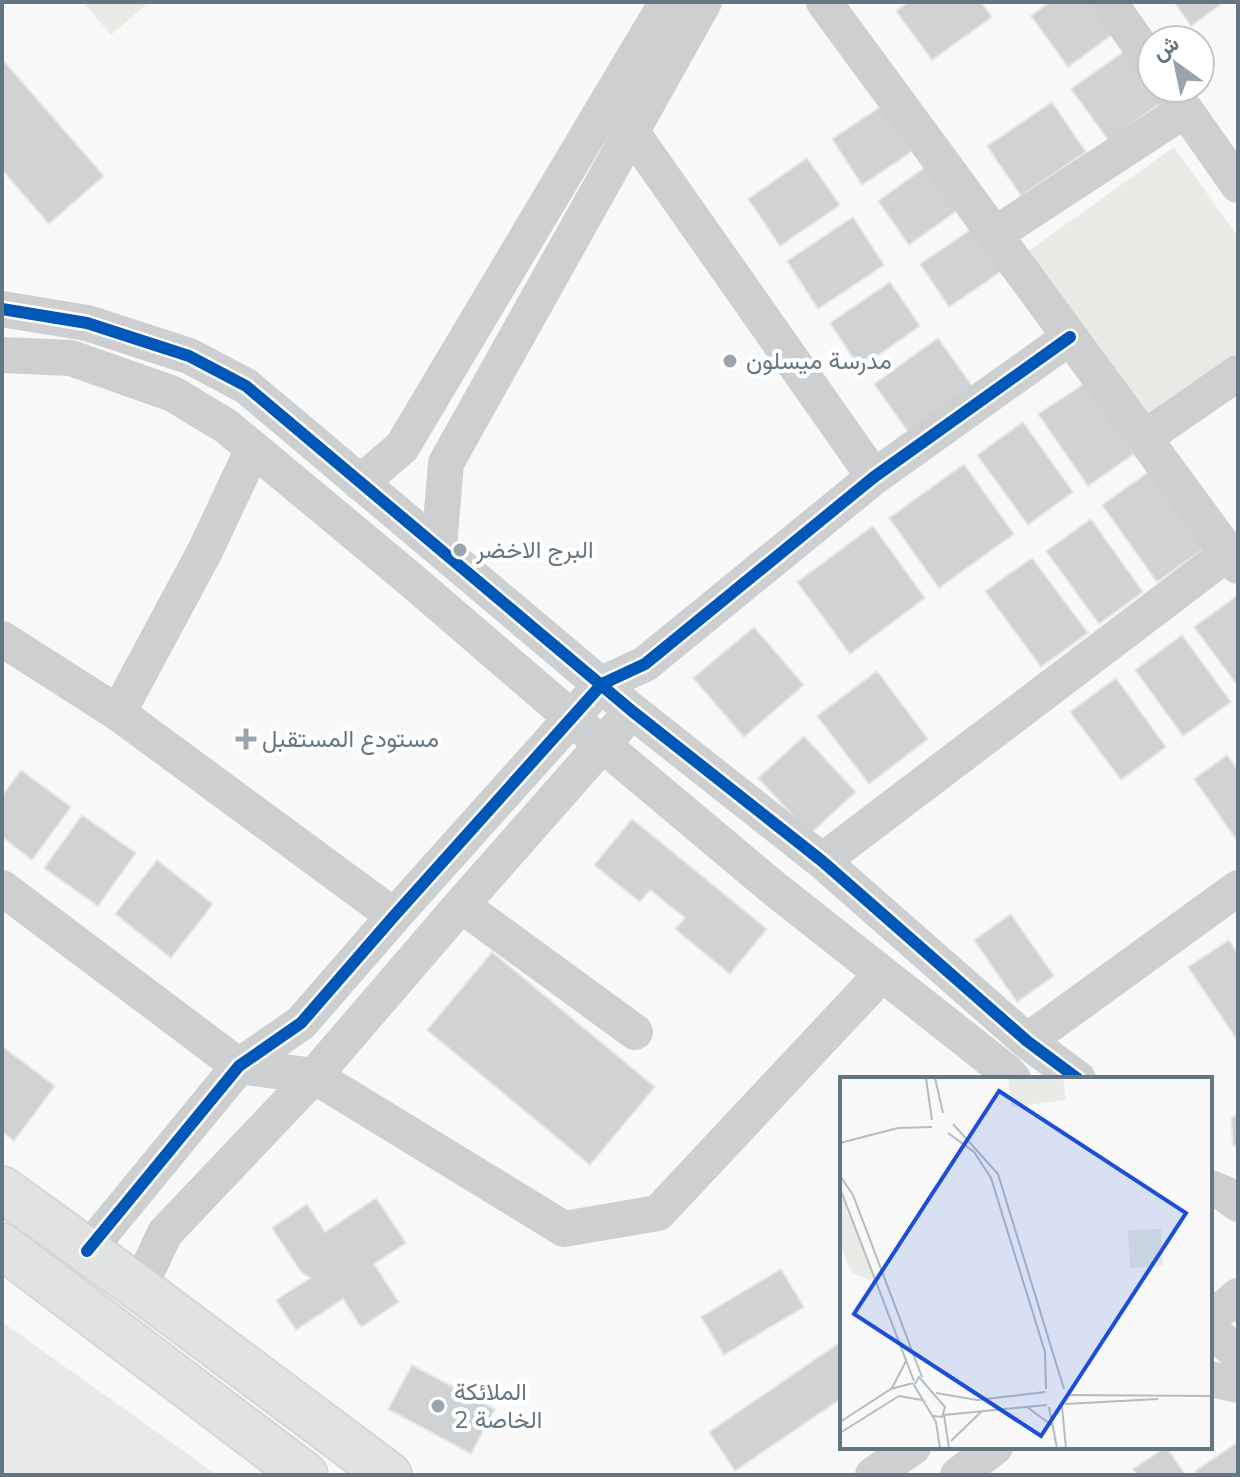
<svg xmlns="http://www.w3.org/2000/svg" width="1240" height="1477" font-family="Mulish,Vazirmatn,sans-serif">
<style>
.built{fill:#e8e9e9}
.green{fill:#e8ebe6}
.building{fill:#d0d2d3;stroke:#e8e8e8;stroke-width:2}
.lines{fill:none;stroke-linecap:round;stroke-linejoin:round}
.major-casing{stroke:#d5d6d7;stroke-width:48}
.minor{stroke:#cecfd0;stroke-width:36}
.major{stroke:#e1e2e2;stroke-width:44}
.cycleway-casing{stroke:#fff;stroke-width:17}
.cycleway{stroke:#0057b8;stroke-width:12}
.poi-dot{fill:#99a4ac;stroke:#fff;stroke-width:3}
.labels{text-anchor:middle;stroke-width:8;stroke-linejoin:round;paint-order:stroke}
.poi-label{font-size:24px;fill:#657683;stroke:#fff;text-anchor:start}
.inset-road{fill:none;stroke:#b5bdc3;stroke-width:2}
.view{fill:#1d4ed8;fill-opacity:0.15;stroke:#1d4ed8;stroke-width:4}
.inset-edge{fill:none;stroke:#657683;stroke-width:4}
</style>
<rect width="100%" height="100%" fill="#f9f9f9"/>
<!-- built -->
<path class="built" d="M2,1322L217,1475H2Z"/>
<!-- green -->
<path class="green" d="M83,2H149L111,35Z
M1174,147L1238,237V359L1145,426L1023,255Z"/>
<!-- building -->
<path class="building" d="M908,2H981L992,17L932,60L896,11Z
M1050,2H1097L1117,31L1068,67L1031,16Z
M1174,2H1224L1191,26Z
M1129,48L1152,80V88H1158L1166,99L1109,141L1071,89Z
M2,59L104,176L49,224L2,170Z
M1052,102L1086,152L1021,196L987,146Z
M886,103L917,148L862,185L832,139Z
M807,158L840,205L780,246L748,199Z
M931,163L962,207L909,245L878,201Z
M853,217L884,265L818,309L787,261Z
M976,226L1005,269L949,307L920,264Z
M890,282L920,326L860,368L830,323Z
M938,338L975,390L911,436L874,384Z
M1085,383L1134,454L1088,486L1038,414Z
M1023,422L1073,492L1028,525L977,455Z
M964,464L1014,534L939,588L889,518Z
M1150,471L1205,548L1157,582L1102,505Z
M1091,519L1143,592L1099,624L1046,551Z
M873,526L925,598L850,654L797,582Z
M1032,558L1088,633L1041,667L985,591Z
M1238,595V686L1194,627Z
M754,627L804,685L744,737L693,678Z
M1182,635L1231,702L1183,736L1135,670Z
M877,671L928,739L869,784L817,716Z
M1116,678L1166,747L1121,780L1070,712Z
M804,736L856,792L810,834L758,778Z
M1227,755L1238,770V842L1194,779Z
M21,770L71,807L32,860L2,837V796Z
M82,815L136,853L98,906L44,868Z
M632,819L767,929L730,974L675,929L685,918L650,890L640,902L594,865Z
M157,860L213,904L171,958L115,914Z
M1011,914L1054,976L1017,1002L974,940Z
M1229,940L1238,954L1237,1040L1188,967Z
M492,952L655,1087L590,1165L427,1030Z
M3,1047L55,1086L14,1141L2,1132Z
M1238,1114V1147L1233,1145L1231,1118Z
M376,1198L406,1243L374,1264L399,1302L361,1327L343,1299L296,1330L276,1300L310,1278L301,1272L272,1228L307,1204L325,1232Z
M781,1269L804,1307L724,1355L701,1317Z
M842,1341V1398L735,1471L709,1432Z
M412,1365L495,1409L471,1454L388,1409Z
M1238,1442V1475H1198L1195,1471Z
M1166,1447L1186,1475H1137L1133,1469Z"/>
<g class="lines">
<defs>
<path id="major" d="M2,1189L139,1288L389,1475
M2,1246L305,1475"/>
</defs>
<!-- major casing -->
<use href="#major" class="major-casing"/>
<!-- minor -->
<path class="minor" d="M824,2L1238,566
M1109,2L1152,63
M1170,88L1238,185
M631,131L874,477
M994,235L1185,110
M2,309L87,323L189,356L246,386L632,711L822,861L1027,1041L1078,1079
M2,355L71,358L173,394L226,426L410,579L603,745L776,890L1007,1072L1013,1079
M1144,438L1238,373
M360,483L402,447L667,2
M439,547L446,463L704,2
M2,639L118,713L394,916
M118,713L205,551L253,449
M822,861L1228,553
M2,888L239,1066L314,1076L564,1229L658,1213L882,974
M461,905L635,1032
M1027,1041L1238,888
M1210,1188L1225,1194L1238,1204
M87,1251L239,1066L301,1023L394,916L602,684L645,664L874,477L1070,337
M139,1288L165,1233L314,1076L461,905L618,727
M1210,1314L1228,1305L1238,1296
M1210,1330L1238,1353
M1210,1379L1238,1385
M873,1475L913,1447
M958,1475L995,1447"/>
<!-- major -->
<use href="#major" class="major"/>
<defs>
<path id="cycleway" d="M2,309L87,323L189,356L246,386L632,711L822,861L1027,1041L1078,1079
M87,1251L239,1066L301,1023L394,916L602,684L645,664L874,477L1070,337"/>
</defs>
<!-- cycleway casing -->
<use href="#cycleway" class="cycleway-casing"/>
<!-- cycleway -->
<use href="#cycleway" class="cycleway"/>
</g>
<!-- markers -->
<g class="poi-dot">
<circle cx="730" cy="361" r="8"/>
<circle cx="460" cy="550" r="8"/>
<path d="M242 727h8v8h8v8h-8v8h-8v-8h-8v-8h8z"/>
<circle cx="438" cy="1406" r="8"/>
</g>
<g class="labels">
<!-- poi labels -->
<g class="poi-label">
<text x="746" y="369">مدرسة ميسلون</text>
<text x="476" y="558">البرج الاخضر</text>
<text x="262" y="747">مستودع المستقبل</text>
<text x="454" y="1400">الملائكة<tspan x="454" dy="28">الخاصة 2</tspan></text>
</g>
</g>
<!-- overview -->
<g transform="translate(840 1077)">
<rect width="372" height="372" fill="#f9f9f9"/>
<path d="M168,1H223L226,23L172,30ZM0,111L38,206L12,196L0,169ZM321,152L323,189L290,191L288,153Z" fill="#e8ebe6"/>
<path class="inset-road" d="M86,1L92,43M95,1L103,36M113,47L158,97L224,312M108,56L134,75L151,101L205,275L206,312M0,66L58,51L92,50M0,99L13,118L82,300M0,111L74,304M52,311L66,284M96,316L137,323L205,315M227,318L372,319M225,327L318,322M187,330L213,349M209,330L217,371M222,330L226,371M93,339L102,340L105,330L79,300L74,308L96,345L100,371M0,345L51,312L73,306M0,356L59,319L82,323M111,364L143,333M109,371L104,338L207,328"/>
<path class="view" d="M159,14L346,136L201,359L14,237Z"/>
<rect width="372" height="372" class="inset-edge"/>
</g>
<!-- border -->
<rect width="1240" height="1477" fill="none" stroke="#657683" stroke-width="8"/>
<!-- north arrow -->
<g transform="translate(1176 64) rotate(327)"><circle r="38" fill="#ffffff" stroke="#c1c8cd" stroke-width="2"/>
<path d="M0-6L14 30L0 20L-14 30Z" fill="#99a4ac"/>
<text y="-12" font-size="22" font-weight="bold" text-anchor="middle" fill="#657683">ش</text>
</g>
</svg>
